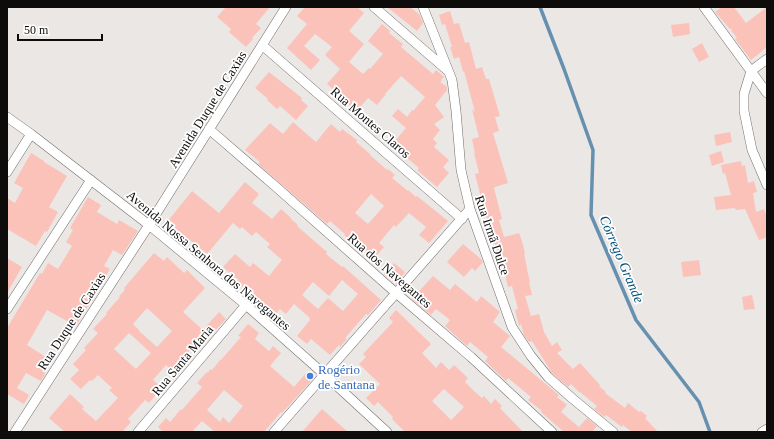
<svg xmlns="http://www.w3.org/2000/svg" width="774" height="439" font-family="'Times New Roman',serif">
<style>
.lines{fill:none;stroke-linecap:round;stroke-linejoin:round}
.stream{stroke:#6690af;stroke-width:3.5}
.building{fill:#fbc2ba;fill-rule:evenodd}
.street-casing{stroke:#706d6b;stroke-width:10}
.street{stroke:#fff;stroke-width:9}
.shop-dot{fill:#3f7fe0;stroke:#fff;stroke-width:1.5}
.labels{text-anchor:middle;stroke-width:3.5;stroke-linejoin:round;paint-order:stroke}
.street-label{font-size:13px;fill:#0d0c0b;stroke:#fff}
.shop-label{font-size:13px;fill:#366cbe;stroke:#fff;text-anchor:start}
.water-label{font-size:14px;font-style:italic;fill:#004f79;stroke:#fff}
</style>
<rect width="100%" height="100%" fill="#eae7e5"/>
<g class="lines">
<!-- stream -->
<path class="stream" d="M540,7L564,69L593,150L591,215L636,320L699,402L710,432"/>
</g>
<!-- building -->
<path class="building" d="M226,7H270L256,24L261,28L252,38L253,39L246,47L229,32L231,29L217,17Z
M305,7H357L364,13L349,31L364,44L349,62L363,74L369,68L370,69L383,54L368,41L382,24L390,31L389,33L403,44L401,47L433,74L436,70L444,77L441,80L442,81L440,82L447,87V90L435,105L444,117L434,124L440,130L433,139L437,143L434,147L449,160L443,167L449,173L437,187L417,170L419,168L407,158L408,157L400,151L402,149L394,142L406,128L392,116L398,109L407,117L412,110L413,111L425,97L401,76L385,94H386L377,105L368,98L357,111L348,104L347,106L339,99L341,96L327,84L340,69L325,55L332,47L315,34L304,46L320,60L311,70L287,48L307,24L297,16Z
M387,7H410L420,15L423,23L417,31Z
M722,7H734L746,23L767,7V47L751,60L735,39L737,38L731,30L733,29H730L715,12Z
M450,11L454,24L459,23L465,43L469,42L476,69L482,67L486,79H489L500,116L495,117L499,131L493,133L508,183L495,187L494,188L502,219L499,220L504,237L519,233L522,241L525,253H524L527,268V269L530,282H529L532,295L525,296L531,316L539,314L544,332L552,346L557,342L562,350L557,353L573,369L580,363L600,385L599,386L606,392L605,393L625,408L628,403L639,412L641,411L647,416L645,418L658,432H632L623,425L622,427L606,415L604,417L594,409L597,406L580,392V393L571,384L568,387L552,373L532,341L529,342L524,335L521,324L519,326L515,310L518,309L512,286L508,287L505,274L502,275L490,222H488L486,217L475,174L479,173L474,153H475L472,139L479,137L472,109L475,112L464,71L463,72L459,57L454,59L450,47H452L445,24L442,25L439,15Z
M689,23L690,34L673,37L671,25Z
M702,43L709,57L699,62L692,49Z
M269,72L302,98L301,100L308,106L296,120L280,106L277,109L267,100L268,99L255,88Z
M293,122L316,142L331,124L340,132L342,129L357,140L356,142L370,154V155L387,170L388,169L395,175L392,178L408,191V190L416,197L417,196L448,221L429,243L419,235L426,227L409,213L396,227L394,225L379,243L384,247L374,258L354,241L353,243L344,235L345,234L330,221L327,224L258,164L260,162L245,150L270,123L283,134ZM371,194L384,206L368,224L355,213Z
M730,132L732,142L716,146L714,135Z
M721,151L724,162L712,166L709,155Z
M31,153L44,161V162L67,176L49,207L58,212L47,232L45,231L36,246L7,229V198L15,203L23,188L14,183Z
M741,161L742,166L745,165L748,183L754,181L757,192L753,193L756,212L764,209L767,217V237L759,240L745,209L736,210L735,208L716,210L714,197L731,195L725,173L723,174L721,165Z
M245,182L259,194L252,203L272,219L281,209L291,218V219L298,225L297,226L327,252L326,254L342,267L343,266L381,300L368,315L366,314L345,338L347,339L340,347L339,345L330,355L311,339L307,344L297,336L310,320L309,319L310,318L294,304L286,314L280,309L275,315L237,282L239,280L223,267L235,254L250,267L253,263L269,276L282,260L267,247L270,244L256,232L252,236L242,227L240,229L233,223L207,254L190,240L188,242L178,235L180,232L167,222L192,191L219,213ZM342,280L358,294L343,311L328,298L318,309L302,295L313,282L329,296Z
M88,197L101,205L97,212L117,224L119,220L138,231L122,255L113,250L104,266L110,269L76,326L47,310L27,345L52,361L41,381L26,373L17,388L29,395L24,404L7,394V328L40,273L42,274L48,263L58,269L72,246L66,242L73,230L70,228Z
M463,244L481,259L483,262L475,271L472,268L464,277L447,262Z
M154,253L164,261L167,257L184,273L187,270L205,288L183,312L203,330L219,312L226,319L204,342L200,339L186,354L179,363L183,367L176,374L166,365L153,380L162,388L149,403L145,400L128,419L131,422L122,432H65L49,418L70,394L84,407L82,409L96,421L118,398L109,390L112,388L98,375L92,381L90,380L81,389L70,379L79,370L73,364L86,350L84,348L98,333L93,329L107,314L106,313L120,297L119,296L125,290L124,288ZM147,308L172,331L157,347L139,331V330L133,324ZM129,333L151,353L136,369L114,349Z
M7,258L22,267L7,293Z
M699,260L701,275L683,277L681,262Z
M394,263L405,272L396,284L384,274Z
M433,276L450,290L455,284L477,302L481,296L500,312L493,322L510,336L501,347L559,395L557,397L567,405L561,412L579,427L587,418L597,426L592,432H564L541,412L542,411L528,400L531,397L508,378L506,381L485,361L488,357L470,342L467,346L445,326L450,320L436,309L431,315L412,299Z
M752,295L755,309L744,310L742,297Z
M396,310L431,344L422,353L436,368L441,362L449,370L454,365L468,378L465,382L475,392L482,398L484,396L491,404L495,399L502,406L500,408L523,432H405L392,419L393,417L378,402L374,406L366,398L380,384L359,364L366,357L363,354L393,322L389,318ZM444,389L464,407L451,420L432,401Z
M248,324L259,333L255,339L269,351L273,346L281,353L270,366L293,386L294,387L306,373L313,379L282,413L281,412L264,432H215L202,421L192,432H163L158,427L166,418L170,422L181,409L182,410L202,387L197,383L207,372L208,373L210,369L212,370L221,359V360L241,337L238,336ZM224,390L243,406L229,423L223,417L220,422L207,410Z
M322,409L348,432H302Z"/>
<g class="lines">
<defs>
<path id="street" d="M374,7L447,70
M423,7L452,80L456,111L461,170L470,209L512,327L531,356L548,377L573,399L613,432
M704,7L767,93
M262,45L462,219
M767,59L751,71L744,94V111L752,150L767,185
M7,117L31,134L149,225L246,305L325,375L387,432
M209,129L275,186L396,293L471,357L552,432
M7,172L31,134
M7,309L91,180
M15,432L149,225L286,7
M138,432L246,305
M274,432L470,209
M762,432L767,429"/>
</defs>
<!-- street casing -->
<use href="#street" class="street-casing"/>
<!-- street -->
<use href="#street" class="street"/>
</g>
<!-- markers -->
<circle class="shop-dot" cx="310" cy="376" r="4"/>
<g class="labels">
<!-- street labels -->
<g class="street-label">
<text transform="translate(207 109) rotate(-58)" y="5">Avenida Duque de Caxias</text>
<text transform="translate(371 122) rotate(41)" y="5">Rua Montes Claros</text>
<text transform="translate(493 235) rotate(71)" y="5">Rua Irmã Dulce</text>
<text transform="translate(209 260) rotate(40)" y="5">Avenida Nossa Senhora dos Navegantes</text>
<text transform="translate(390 270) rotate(41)" y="5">Rua dos Navegantes</text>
<text transform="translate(71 321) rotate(-57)" y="5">Rua Duque de Caxias</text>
<text transform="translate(182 360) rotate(-50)" y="5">Rua Santa Maria</text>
</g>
<!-- shop labels -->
<g class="shop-label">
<text x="318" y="374">Rogério<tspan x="318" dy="15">de Santana</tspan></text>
</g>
<!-- water labels -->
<g class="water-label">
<text transform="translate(622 259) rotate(67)" y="5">Córrego Grande</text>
</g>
</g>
<!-- border -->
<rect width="774" height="439" fill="none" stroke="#0d0c0b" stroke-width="16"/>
<!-- scale -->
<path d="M18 34v6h84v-6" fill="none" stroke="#0d0c0b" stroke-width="2"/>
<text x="24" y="34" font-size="12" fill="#0d0c0b" stroke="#ffffff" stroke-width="3" paint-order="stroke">50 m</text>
</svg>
